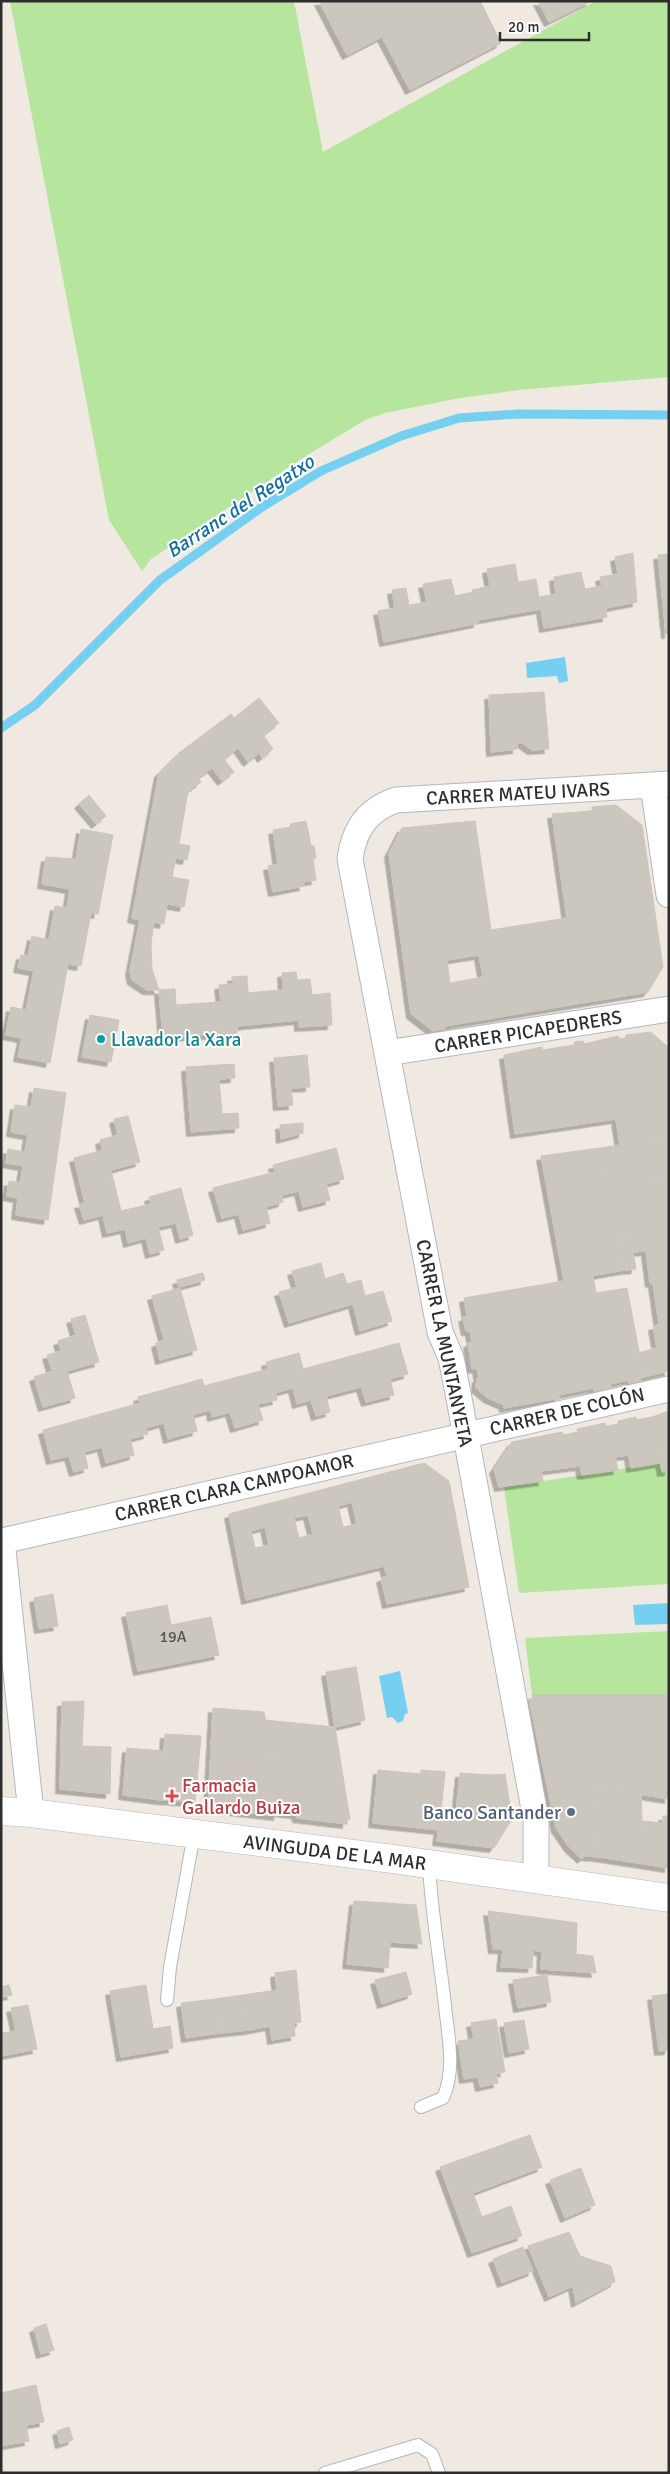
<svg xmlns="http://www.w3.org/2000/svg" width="670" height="2474" font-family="Signika,sans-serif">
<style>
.green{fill:#b6e59e}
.water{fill:#75cff0}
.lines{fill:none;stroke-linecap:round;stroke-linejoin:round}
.stream{stroke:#75cff0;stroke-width:9}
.building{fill:#cbc7bf;stroke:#cbc5ba;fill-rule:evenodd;filter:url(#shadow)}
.lane-casing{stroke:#b4b7c1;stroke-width:14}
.street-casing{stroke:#b4b7c1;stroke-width:27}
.secondary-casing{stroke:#b4b7c1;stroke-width:29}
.lane{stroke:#fff;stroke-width:12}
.street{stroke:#fff;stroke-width:25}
.secondary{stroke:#fff;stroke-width:28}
.culture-dot{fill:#0f9aa8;stroke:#fff;stroke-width:2}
.health-dot{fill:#e0444e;stroke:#fff;stroke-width:2}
.service-dot{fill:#5c6f8a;stroke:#fff;stroke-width:2}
.labels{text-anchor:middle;stroke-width:4;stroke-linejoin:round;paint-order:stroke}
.number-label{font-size:16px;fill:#555452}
.street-label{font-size:19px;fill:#2e2e2e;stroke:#fff}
.culture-label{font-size:19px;fill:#0d838f;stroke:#fff;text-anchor:start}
.health-label{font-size:19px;fill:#be3a42;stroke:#fff;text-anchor:start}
.service-label{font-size:19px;fill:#4e5e75;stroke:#fff;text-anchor:end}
.water-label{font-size:20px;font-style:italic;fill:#0d6fa3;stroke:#fff}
</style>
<defs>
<filter id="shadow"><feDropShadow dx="-4.5" dy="4.5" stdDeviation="0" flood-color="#0004"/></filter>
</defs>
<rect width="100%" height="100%" fill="#efe9e1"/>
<!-- green -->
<path class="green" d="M10,1H294L323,152L596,1H669V377L519,390L460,398L385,413L365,420L301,459L151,559L142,571L109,520Z
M660,1463L662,1472L669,1471V1584L519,1593L504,1487Z
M669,1631V1695H532L525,1638Z"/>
<!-- water -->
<path class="water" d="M565,657L568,681L559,683L557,676L527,678L526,663Z
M669,1603V1624L635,1625L633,1605Z
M400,1671L408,1713L405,1714L403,1721L398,1723L392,1717L387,1718L379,1676Z"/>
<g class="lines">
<!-- stream -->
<path class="stream" d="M1,728L35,705L160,580L262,507L321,471L401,436L459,418L518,414L669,415"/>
</g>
<!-- building -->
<path class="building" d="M319,1H480L501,43L410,90L382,37L347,55Z
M538,1H591L549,22Z
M633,553L637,602L606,608L607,617L544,628L541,609L478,620L472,590L490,586L487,569L515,564L518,582L536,579L539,597L556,594L554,577L581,572L585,589L602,586L600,577L618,574L615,557Z
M669,554V634H666L658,555Z
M451,579L455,596L473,592L478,623L384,642L378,611L395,608L392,590L406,588L409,605L427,602L423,584Z
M544,692L549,749L532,750L522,743H517V749L491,752L489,695Z
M259,698L279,723L263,735L273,749L262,758L259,753L248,762L238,748L224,759L234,772L222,781L212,768L198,778L201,782L188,791L179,844L190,846L187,860L176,858L172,877L189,880L184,907L167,904L164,924L154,922L151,943L152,969L159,990H147L132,980L130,971L140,920L132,918L159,773L179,753L231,714L234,718Z
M89,795L106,816L96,824L79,804Z
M616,805L642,825L663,967L648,992L445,1026V1028L433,1031L411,1014L389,853L402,828L475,821L491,930L567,918L552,814L592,811V807ZM479,955L483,977L450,983L447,960Z
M306,821L311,846H314L316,858L313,859L316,880L303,882L304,886L273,892L268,866L278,864L273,830L291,827L290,824Z
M81,829L113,835L98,914L91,913L81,966L68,964L50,1063L18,1057L22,1038L6,1035L11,1007L26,1010L34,971L18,968L21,955L28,956L32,936L49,940L55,906L67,908L70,889L42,884L46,857L76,859Z
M296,972L297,980L310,979L312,995L330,993L332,1025L299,1027V1020L237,1026V1033L163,1038L159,990L175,989L176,1005L221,1002L219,985L233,984L232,977L247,976L248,993L268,991L283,990L282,973Z
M90,1015L119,1020L111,1062L82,1057Z
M651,1032L669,1048V1138L620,1145L616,1119L515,1134L504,1055L542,1047V1050L575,1045L574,1042L583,1041L584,1044L618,1036L619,1039L626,1038V1035Z
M307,1055L310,1087L291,1088L293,1105L278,1106L274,1058Z
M234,1064L235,1078L219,1079L222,1114L238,1113L239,1128L191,1132L186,1067Z
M34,1088L66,1093L48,1220L16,1215L18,1198L7,1196L9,1181L20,1183L23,1166L6,1163L8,1149L25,1152L28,1135L11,1132L15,1105L31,1107Z
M128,1116L140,1162L108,1171L100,1140L118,1135L114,1119Z
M303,1123V1133L281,1139L280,1125Z
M668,1138L669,1178L608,1187L600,1148Z
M336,1148L344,1179L326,1184L330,1200L303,1207L299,1191L282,1195L283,1202L266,1207L270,1223L243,1230L239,1214L222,1218L213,1188L275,1172L273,1165Z
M600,1148L608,1187L669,1178V1228L617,1237L624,1270L564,1281L541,1156Z
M103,1150L108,1171L111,1170L113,1178L81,1187L74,1158Z
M113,1178L121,1211L151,1204L149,1197L181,1188L193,1235L180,1239L176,1223L158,1227L164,1250L150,1254L146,1238L128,1243L125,1229L107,1233L103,1215L84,1220L79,1204L85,1203L81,1187Z
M669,1228V1280L650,1283L646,1251L633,1252L636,1269L624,1270L617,1237Z
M321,1263L325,1279L343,1273L347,1284L361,1280L365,1296L383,1291L392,1321L360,1331L353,1304L289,1323L279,1292L297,1287L292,1271Z
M203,1273L205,1280L179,1287L177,1280Z
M593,1276L596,1293L627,1288L644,1377L640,1378L641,1381L629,1384L628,1380L610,1384L611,1388L594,1391L593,1388L559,1395V1398L504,1408V1405L488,1398L476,1388L477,1378H479L477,1368L472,1369L468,1343L472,1342L470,1331H466L463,1317H467L464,1298Z
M669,1280V1323L659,1325L653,1283Z
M180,1288L197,1350L160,1360L156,1343L164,1340L152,1296Z
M85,1315L99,1362L67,1371L75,1398L43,1407L34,1377L52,1371L47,1355L61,1351L58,1341L76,1335L71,1319Z
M669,1323V1371L644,1377L638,1353L657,1348L653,1326Z
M399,1343L408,1374L390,1379L394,1395L366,1402L361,1387L326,1396L330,1412L316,1416L311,1400L297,1404L293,1388L275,1393L277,1400L258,1404L263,1420L235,1428L230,1412L212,1417L211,1410L193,1415L197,1431L168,1439L164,1423L146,1428L148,1434L130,1439L134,1455L106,1463L102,1447L84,1452L88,1468L74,1472L69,1456L51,1460L43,1430L140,1403L138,1397L202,1379L204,1386L268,1369L266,1362L299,1353L303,1369Z
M669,1411V1471L662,1472L652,1417Z
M636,1417V1420L652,1417L660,1463L631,1468L629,1455L615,1457L618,1470L582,1475L580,1466L541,1471L543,1481L499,1487L494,1469L512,1442L562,1432L563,1435L578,1432L577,1429L605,1423L606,1426L618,1424V1421Z
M424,1463L449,1481L469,1587L387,1604L381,1578L387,1576L384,1566L246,1600L229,1514ZM352,1502L357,1524L343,1527L338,1506ZM308,1515L313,1534L299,1538L294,1518ZM265,1527L269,1545L255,1548L251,1531Z
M53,1594L58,1626L39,1629L34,1598Z
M167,1605L171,1625L211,1617L219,1655L138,1671L126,1613Z
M356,1667L365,1720L335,1727L326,1672Z
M532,1695H669V1799L595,1787L599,1857L585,1856L582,1859L569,1847L556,1828L529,1699L533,1698Z
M84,1701L82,1746L111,1747L110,1794L60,1789L62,1702Z
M213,1708L264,1712L277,1784L278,1816L208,1808Z
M265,1720L335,1727L350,1820L347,1819V1824L297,1818L296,1814L277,1812V1784Z
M165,1734L201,1736L195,1802L161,1800Z
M127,1748L164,1751L161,1800L123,1795Z
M378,1770L421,1774V1770L445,1772L439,1830L373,1823Z
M460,1773L490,1775L505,1774L512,1819L494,1848L437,1841L440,1820L455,1822Z
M595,1787L641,1795L644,1864L599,1857Z
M663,1816H669V1868L644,1864L642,1821L663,1823Z
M354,1901L416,1905L422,1944L390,1942L388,1968L347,1964Z
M488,1911L541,1918L538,1951L533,1950L532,1968L501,1967L503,1949H493Z
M541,1918L577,1923L576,1954L593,1956L596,1973L541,1969L542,1951H538Z
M296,1970L301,2022L294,2023L295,2036L272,2040L270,2026L249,2030L243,1995L277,1990L275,1973Z
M406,1972L412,1994L382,2004L375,1980Z
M547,1975L551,2002L518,2008L513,1980Z
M9,1985L12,1995L1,1997V1987Z
M146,1985L153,2029L170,2026L173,2048L121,2057L110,1991Z
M669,1994V2050L659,2051L652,1996Z
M243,1995L249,2030L220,2033L215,1999Z
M215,1999L220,2033L186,2038L181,2003Z
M28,2005L37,2049L1,2056V2033L16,2031L11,2008Z
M496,2019L505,2072L496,2073L498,2083L480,2087L478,2077L464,2079L458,2041L474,2039L471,2023Z
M524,2020L529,2049L509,2053L504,2023Z
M530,2135L542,2167L473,2193L482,2217L511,2206L522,2236L472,2253L440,2167Z
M581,2168L595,2205L565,2218L550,2180Z
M569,2232L580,2256L611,2266L615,2282L576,2303L573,2286L549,2297L528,2246Z
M523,2247L533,2271L502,2283L493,2259Z
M46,2324L54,2350L41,2354L34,2328Z
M36,2385L44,2422L26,2425L29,2441L1,2446V2393Z
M69,2427L73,2440L60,2444L57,2431Z"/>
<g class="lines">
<defs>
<path id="lane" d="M167,2000L170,1967L194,1834
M421,2107L443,2098C456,2070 448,2035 445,2006C440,1959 431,1912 429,1864
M325,2473L418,2445L432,2454L439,2473"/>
<path id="street" d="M653,785L669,895
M387,1053L669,1009
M31,1813L2,1541L669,1389
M536,1880V1820L458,1393L451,1358L440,1332L350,859C354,829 367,810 396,800L669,784"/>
<path id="secondary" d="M1,1811L31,1813L393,1859L669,1898"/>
</defs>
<!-- lane casing -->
<use href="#lane" class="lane-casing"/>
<!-- street casing -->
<use href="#street" class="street-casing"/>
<!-- secondary casing -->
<use href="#secondary" class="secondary-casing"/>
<!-- lane -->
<use href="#lane" class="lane"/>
<!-- street -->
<use href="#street" class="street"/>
<!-- secondary -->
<use href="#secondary" class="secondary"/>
</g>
<!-- markers -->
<circle class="culture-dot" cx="101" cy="1039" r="5"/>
<path class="health-dot" d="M169.5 1788.5h5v5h5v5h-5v5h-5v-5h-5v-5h5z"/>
<circle class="service-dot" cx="571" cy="1812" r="5"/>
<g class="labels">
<!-- number labels -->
<g class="number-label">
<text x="173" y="1642">19A</text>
</g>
<!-- street labels -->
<g class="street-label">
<text transform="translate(518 793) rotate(-3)" y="7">CARRER MATEU IVARS</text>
<text transform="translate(528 1031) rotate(-9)" y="7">CARRER PICAPEDRERS</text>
<text transform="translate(445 1343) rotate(78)" y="7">CARRER LA MUNTANYETA</text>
<text transform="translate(567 1411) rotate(-13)" y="7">CARRER DE COLÓN</text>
<text transform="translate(234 1487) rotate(-13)" y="7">CARRER CLARA CAMPOAMOR</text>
<text transform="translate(335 1852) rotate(7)" y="7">AVINGUDA DE LA MAR</text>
</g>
<!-- culture labels -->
<g class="culture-label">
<text x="111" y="1046">Llavador la Xara</text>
</g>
<!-- health labels -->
<g class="health-label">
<text x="182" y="1792">Farmacia<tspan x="182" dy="22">Gallardo Buiza</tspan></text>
</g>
<!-- service labels -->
<g class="service-label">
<text x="561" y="1819">Banco Santander</text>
</g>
<!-- water labels -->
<g class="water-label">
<text transform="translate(240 506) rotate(-33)" y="7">Barranc del Regatxo</text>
</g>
</g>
<!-- border -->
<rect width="670" height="2474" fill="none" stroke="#2e2e2e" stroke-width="5"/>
<!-- scale -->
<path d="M500 32v8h89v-8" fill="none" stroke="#2e2e2e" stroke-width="2.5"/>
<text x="508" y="32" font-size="15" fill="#2e2e2e" stroke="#ffffff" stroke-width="4" paint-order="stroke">20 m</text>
</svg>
